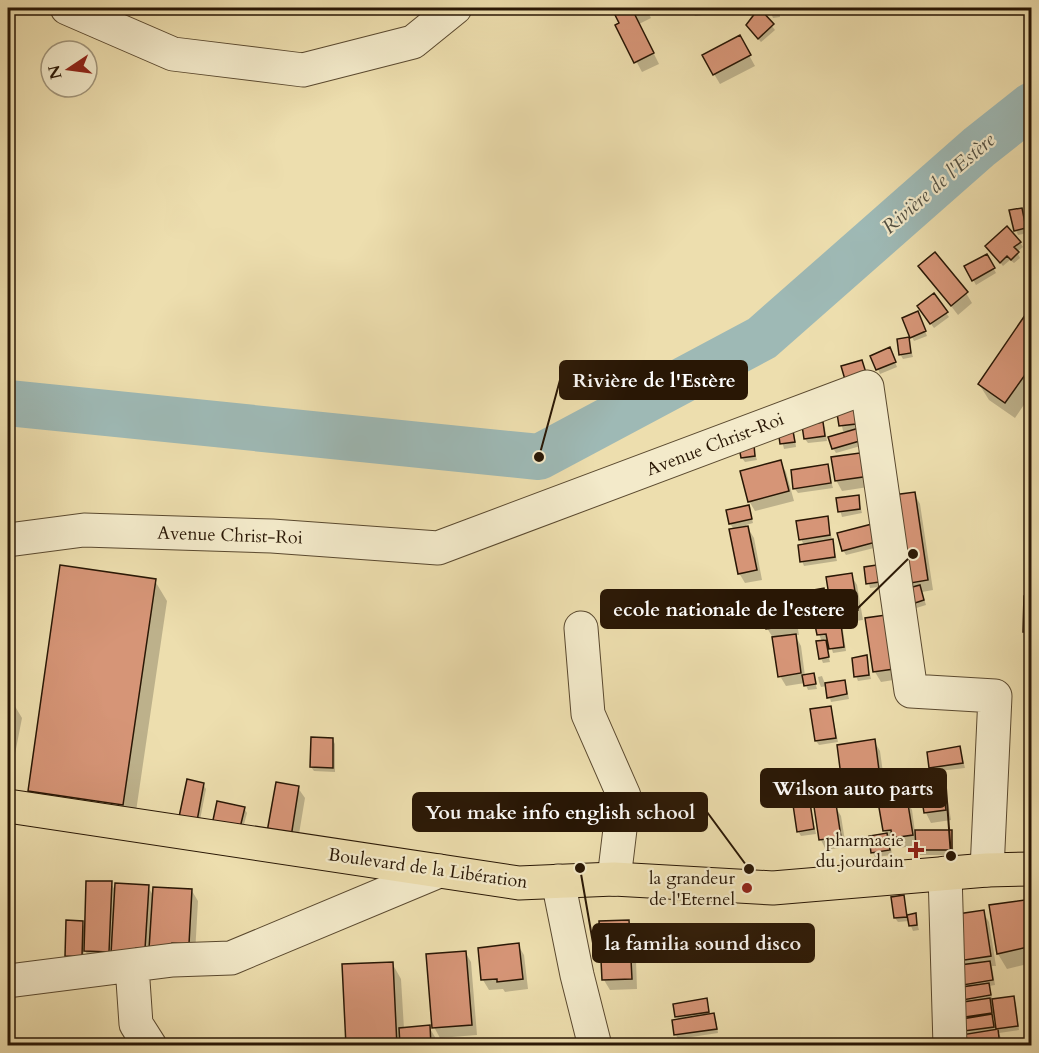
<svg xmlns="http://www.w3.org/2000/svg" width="1039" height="1053" font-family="Cardo,serif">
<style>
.shadow{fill:#0003;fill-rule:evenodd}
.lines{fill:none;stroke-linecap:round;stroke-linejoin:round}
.stream{stroke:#6f786f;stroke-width:8}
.river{stroke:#9eb9b5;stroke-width:46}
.building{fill:#d69577;stroke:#291705;stroke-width:1.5}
.minor-casing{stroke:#5a492f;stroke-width:35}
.major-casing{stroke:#291705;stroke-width:35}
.minor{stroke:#f3eaca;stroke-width:33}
.major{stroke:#eddeae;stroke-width:33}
.poi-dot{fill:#8f2418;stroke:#f3eaca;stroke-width:2}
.labels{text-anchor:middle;stroke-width:4.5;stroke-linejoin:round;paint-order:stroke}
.street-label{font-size:18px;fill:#291705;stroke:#f3eaca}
.poi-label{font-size:18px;fill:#291705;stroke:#f3eaca;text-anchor:end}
.water-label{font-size:20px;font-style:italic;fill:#525043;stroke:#f3eaca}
.leader{fill:none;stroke:#291705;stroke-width:2}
.callout-dot{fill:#291705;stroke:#f3eaca;stroke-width:2}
.callout{fill:#291705;stroke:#291705;stroke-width:2}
.callout-label{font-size:20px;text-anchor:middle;font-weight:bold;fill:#fff}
</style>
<rect width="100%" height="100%" fill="#eddeae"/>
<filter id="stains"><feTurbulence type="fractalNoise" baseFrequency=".00333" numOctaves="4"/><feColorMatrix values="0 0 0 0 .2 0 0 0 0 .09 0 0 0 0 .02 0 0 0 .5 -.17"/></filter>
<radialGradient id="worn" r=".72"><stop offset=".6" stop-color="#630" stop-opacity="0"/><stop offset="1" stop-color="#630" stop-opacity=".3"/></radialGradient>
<!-- shadow -->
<path class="shadow" d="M618,8H646L651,18L639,24L659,64L642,72L617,25L621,24L614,9Z
M691,8H723L724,12L695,16Z
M769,8H779L780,17L773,18Z
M759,10L775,30L761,42L750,30Z
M739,37L755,66L720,84L714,74Z
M1021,209L1028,233L1018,235L1016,230Z
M1020,242L1023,247L1017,252L1020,258L1014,263L1010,260L1003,266L990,251Z
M986,256L996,273L976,285L966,267Z
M920,266L966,293L972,303L958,315Z
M1032,308V393L1015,418L989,400L979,384Z
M921,311L946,313L949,317L934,328Z
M920,318L927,336L914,341L912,337Z
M908,339L913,357L903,359L900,354Z
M892,354L897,367L880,374L878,369Z
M852,400L871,443L836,453L833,448L854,431H843L837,403Z
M818,416L819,424H823L825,428L827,441L808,443L805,439Z
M778,424L793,426L796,447L784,449Z
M753,447L757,460L745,462L742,458Z
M780,462L786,472L794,501L755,511L749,501Z
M872,464L875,486L842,491L836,480Z
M827,466L833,488L798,493L795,489Z
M914,493L920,504L933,590L922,592L926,605L913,609L910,604Z
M858,496L862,513L842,517L837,499Z
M750,512L753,523L746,525L754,538L762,580L745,583L739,573L734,530L730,523Z
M827,518L837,561L804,566L802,561L804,545L801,539Z
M871,526L878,547L846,555L843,550Z
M865,568L888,586L870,588Z
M851,575L857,585L863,620L842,623L846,651L833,653L829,639H824L830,662L823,663L821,658L822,642L812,615L823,590L830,620L836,619L833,613Z
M155,581L167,601L134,825L41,812L29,791Z
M788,594L794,605L799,635H795L801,646L805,676L813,675L817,689L808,690L805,683L786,686L780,676L773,638L767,628Z
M1032,597V644L1024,631Z
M866,619L906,678L881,682L875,672Z
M866,657L871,679L858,681L856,676Z
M822,676L825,684L845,681L849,699L831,702L827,686L821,687L819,682L818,677Z
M8,702L13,703L22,718L8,790Z
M831,708L838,742L819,745L816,741Z
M333,740L335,744V772L314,771L311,767Z
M874,741L880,751L884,780L849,786L843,775Z
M960,748L965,768L939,771L945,782L951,820L931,823L926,813L920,775L933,772L931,768Z
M203,784L206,789L199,825L184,822Z
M298,788L305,798L297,846L275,842Z
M808,797L816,834L801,836L798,831Z
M906,799L912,810L915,832L951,831L954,855H920L917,845L900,848L895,841H890L892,855L875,857L873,853L886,835L880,803Z
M827,800L831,806H835L841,816L846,847L826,850L821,840Z
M244,808L247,813L241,836L216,830Z
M111,883L116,892L148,887L154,897L192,891L198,901L195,954L91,961L84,949L83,961L69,960L66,955L82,923L86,929Z
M903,897L908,916L915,915L919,930L913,931L909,921L898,922L895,918Z
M1032,900V963L1007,969L998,954L991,906Z
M983,912L989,922L996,966H992L995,985L989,986L993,1001L1013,998L1016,1003L1019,1030L999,1033L1004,1046H964L969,1020L961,1005L967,988L960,960ZM996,1017L997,1026L992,1018Z
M629,922L635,932L637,989L610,990L604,980L601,923Z
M518,945L524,955L528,989L505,992L503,989L489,990L483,980L480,949Z
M465,952L471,962L477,1035L440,1038L434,1027Z
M392,963L401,979L404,1029L429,1027L435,1037V1046H347Z
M706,1000L710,1015H713L716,1020L718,1033L678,1039L676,1035L679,1020L677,1017Z"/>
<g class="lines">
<!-- stream -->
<path class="stream" d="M232,8L242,11L268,8"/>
<!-- river -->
<path class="river" d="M8,403L539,457L762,338L979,147L1032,105"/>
</g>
<!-- building -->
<path class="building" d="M615,8H646L634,13L654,53L634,63L615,25L619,23L612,9Z
M759,8L774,24L758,39L746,25Z
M740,35L751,55L713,75L702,55Z
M1022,208L1026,228L1014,231L1009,210Z
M1007,226L1021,242L1014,247L1019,252L1011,260L1007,256L1000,263L985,246Z
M935,252L968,292L951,306L918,266Z
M987,254L995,268L972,281L964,266Z
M934,293L948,312L930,324L917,306Z
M1032,305V365L1005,403L978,384Z
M918,311L926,331L910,338L902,318Z
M909,337L911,353L899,355L897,339Z
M890,347L896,362L876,370L870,356Z
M862,360L867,376L846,383L841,366Z
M853,399L856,424L839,426L835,401Z
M800,412L818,423L823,422L825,436L804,439Z
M791,420L795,442L780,444L777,422Z
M866,426L870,438L832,449L828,437Z
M754,445L755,456L741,458L739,447Z
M867,452L870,476L835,481L831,457Z
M781,460L789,491L748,502L740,471Z
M828,464L831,483L793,489L791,470Z
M915,492L928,580L905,584L893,495Z
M859,495L860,509L838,512L836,498Z
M749,505L752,519L729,524L726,510Z
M828,516L830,535L799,540L796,521Z
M872,524L876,542L842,551L837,533Z
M748,526L757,570L738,574L729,529Z
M833,539L835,557L800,562L798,545Z
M883,564L886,581L866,584L864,567Z
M60,565L156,579L123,805L28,791Z
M852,573L858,610L832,614L826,577Z
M920,585L924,600L909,605L905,589Z
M824,588L828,613L811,616L807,591Z
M789,593L794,625L766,629L761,597Z
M1024,596H1032V632H1023Z
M893,614L901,668L873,672L865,618Z
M840,617L844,647L829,649L826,634L817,635L814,620Z
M796,634L801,673L778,677L772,637Z
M826,640L829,657L819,659L816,641Z
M867,655L869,675L854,677L852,658Z
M814,673L816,684L804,686L802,675Z
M845,680L847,694L827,698L825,683Z
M8,700L14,701L8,735Z
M831,706L836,738L815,741L810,709Z
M311,737L333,738V768L310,767Z
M875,739L879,770L841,776L837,745Z
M960,746L963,763L929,768L927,752Z
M940,770L946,810L924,813L918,773Z
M187,779L204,783L197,821L179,817Z
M276,782L299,786L291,837L267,832Z
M809,796L814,829L797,832L792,798Z
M828,798L829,805L836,804L841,837L819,840L813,800Z
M907,798L913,835L892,838L891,830L883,831L878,802Z
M217,801L245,807L239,832L212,825Z
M915,830H952V850H916Z
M887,833L890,850L871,853L869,836Z
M86,881H112L109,952L84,951Z
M115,883L149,885L145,949L136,948L135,956L111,954Z
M153,887L192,889L189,944L172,943V950L149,949Z
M904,895L907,917L894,918L891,897Z
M1032,899V946L997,954L989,905Z
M984,910L991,956L958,961L951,915Z
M916,913L917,925L909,926L907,915Z
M66,920L83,921L82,957L65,956Z
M629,920L632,979L602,980L599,921Z
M519,943L523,979L497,982V979L481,980L478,948Z
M466,951L472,1025L432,1028L426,954Z
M990,961L993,980L963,985L960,965Z
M393,962L397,1046H346L342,964Z
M989,983L991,995L957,1001L955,988Z
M1014,996L1018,1026L996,1029L992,999Z
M707,998L709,1012L675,1017L673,1004Z
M990,998L992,1013L965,1017L963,1002Z
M714,1013L717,1029L674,1035L672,1020Z
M992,1014L994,1027L964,1031L962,1019Z
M430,1025L431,1046H400L399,1028Z
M998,1029L1000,1046H963L961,1035Z"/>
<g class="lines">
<defs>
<path id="minor" d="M67,8L173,54L303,70L413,42L455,8
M8,540L84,530L272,536L438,548L867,387L911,691L995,696L987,870
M581,628L588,714L624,796L614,879
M945,873L950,1046
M558,881L577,975L595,1046
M132,966L136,1024L150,1046
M8,981L173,960L231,958L439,871"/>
<path id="major" d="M8,806L519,883L614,879L773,888L987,870L1032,869"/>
</defs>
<!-- minor casing -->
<use href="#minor" class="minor-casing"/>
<!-- major casing -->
<use href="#major" class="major-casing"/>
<!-- minor -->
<use href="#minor" class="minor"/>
<!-- major -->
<use href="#major" class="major"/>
</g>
<!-- markers -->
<g class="poi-dot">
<path d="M913 841h6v6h6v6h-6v6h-6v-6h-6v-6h6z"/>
<circle cx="747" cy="888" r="6"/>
</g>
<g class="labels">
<!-- street labels -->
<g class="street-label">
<text transform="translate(715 444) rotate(-21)" y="6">Avenue Christ-Roi</text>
<text transform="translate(230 535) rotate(2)" y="6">Avenue Christ-Roi</text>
<text transform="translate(428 868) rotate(8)" y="6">Boulevard de la Libération</text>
</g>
<!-- poi labels -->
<g class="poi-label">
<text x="904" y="846">pharmacie<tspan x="904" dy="21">du jourdain</tspan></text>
<text x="735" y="884">la grandeur<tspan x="735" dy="21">de l'Eternel</tspan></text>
</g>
<!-- water labels -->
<g class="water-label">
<text transform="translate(938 183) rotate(-41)" y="7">Rivière de l'Estère</text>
</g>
</g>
<!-- callouts -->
<path class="leader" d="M539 457L560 380M913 554L857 609M951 856L946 788M749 869L707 812M580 868L593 943"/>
<g class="callout-dot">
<circle cx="539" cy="457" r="6"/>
<circle cx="913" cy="554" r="6"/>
<circle cx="951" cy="856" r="6"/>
<circle cx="749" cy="869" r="6"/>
<circle cx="580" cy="868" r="6"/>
</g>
<g class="callout">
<rect x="560" y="361" width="187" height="38" rx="6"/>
<rect x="601" y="590" width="256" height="38" rx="6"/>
<rect x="761" y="769" width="185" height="38" rx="6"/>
<rect x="413" y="793" width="294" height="38" rx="6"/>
<rect x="593" y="924" width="221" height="38" rx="6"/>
</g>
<g class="callout-label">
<text x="654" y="387">Rivière de l'Estère</text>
<text x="729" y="616">ecole nationale de l'estere</text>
<text x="853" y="795">Wilson auto parts</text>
<text x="560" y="819">You make info english school</text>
<text x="703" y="950">la familia sound disco</text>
</g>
<!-- margin -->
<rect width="1039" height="1053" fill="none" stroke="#eddeae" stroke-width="30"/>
<rect x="9" y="9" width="1021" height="1035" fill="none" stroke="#291705" stroke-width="3"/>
<rect x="15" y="15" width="1009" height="1023" fill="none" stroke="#291705" stroke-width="1.5"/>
<!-- north arrow -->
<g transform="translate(69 69) rotate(257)"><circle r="28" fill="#f3eaca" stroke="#a2967b" stroke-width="1.5"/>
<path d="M0-4.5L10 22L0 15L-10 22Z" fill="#8f2418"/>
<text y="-9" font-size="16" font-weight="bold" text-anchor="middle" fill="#291705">N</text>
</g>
<rect width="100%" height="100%" filter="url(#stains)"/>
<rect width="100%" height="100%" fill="url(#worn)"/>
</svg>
